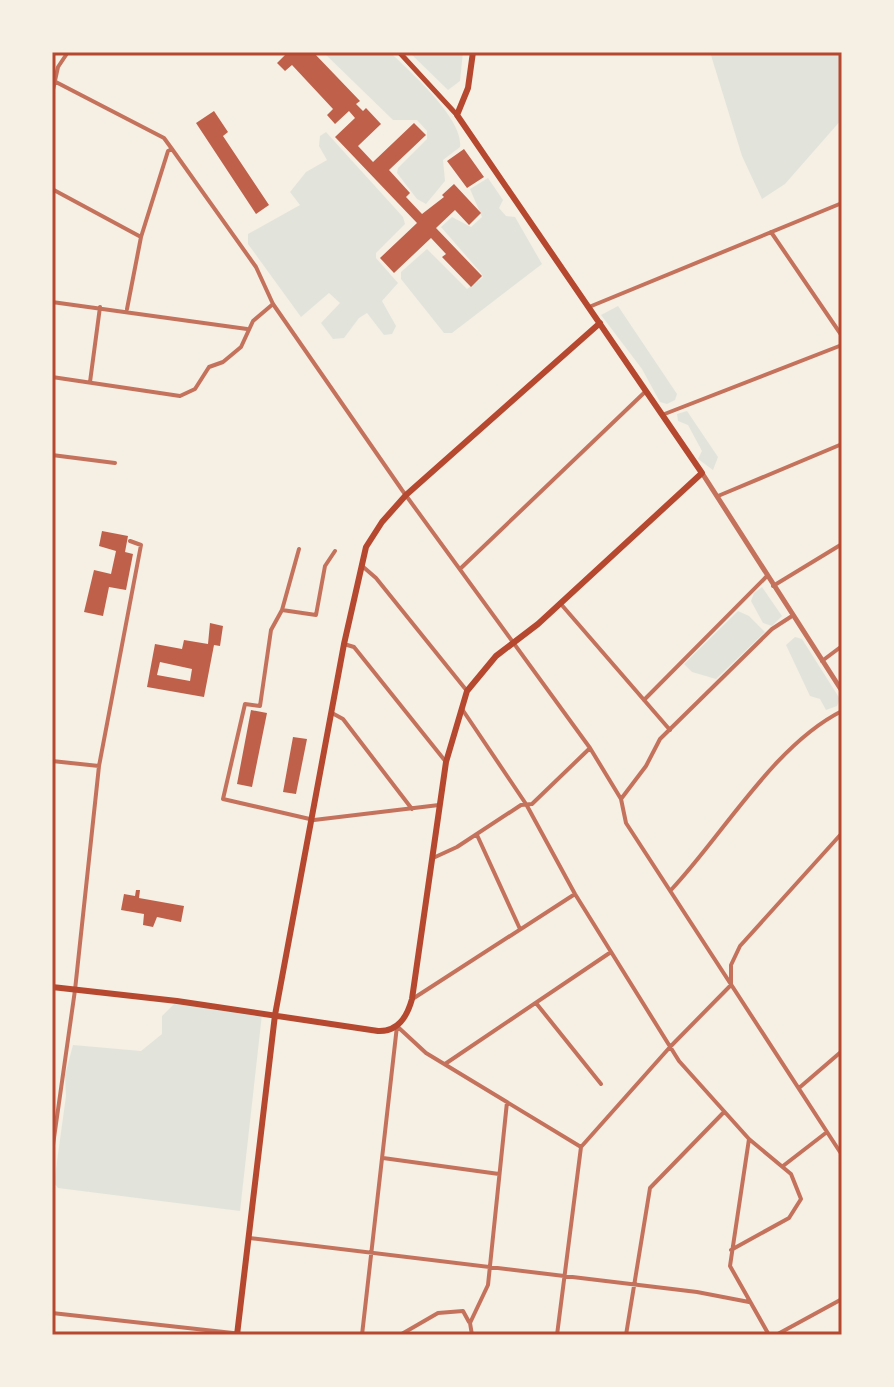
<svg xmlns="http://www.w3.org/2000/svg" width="894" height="1387" font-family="'Noto Sans',sans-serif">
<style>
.green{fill:#e2e4dc}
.building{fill:#bf614a;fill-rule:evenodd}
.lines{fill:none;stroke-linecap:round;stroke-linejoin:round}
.minor{stroke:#c5725c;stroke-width:4}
.tertiary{stroke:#c5725c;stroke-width:5}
.secondary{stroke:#b5482f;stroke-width:5}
.primary{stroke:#b5482f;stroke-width:6}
.neatline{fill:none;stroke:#b5482f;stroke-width:3}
</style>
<rect width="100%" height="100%" fill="#f6efe4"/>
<!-- green -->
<path class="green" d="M323,52H390C410,72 464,119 460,147L443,160L445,181L426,204L417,199L397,173L398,168L427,139V131L417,120H393Z
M409,52H463L460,81L448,90Z
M710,52H842V119L785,184L762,199L742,156Z
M326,132L403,217L405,224L376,253V258L398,283L382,301L396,326L392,334L384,335L367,313L359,318L344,338L333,339L321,323L340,303L329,293L301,317L248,244V234L300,205L290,192L306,172L327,160L319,146L320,136Z
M488,178L503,200L499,208L506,216L515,217L542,264L452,333H444L401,279V272L427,249L467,289L483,277L481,273L441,227L452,217L471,227L482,217L470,189Z
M618,306L677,394L675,400L667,404L660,402L642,369L601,315Z
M687,411L718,457L713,470L698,459L702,451L688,425L678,421L677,414Z
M762,587L782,616L772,626L763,623L751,601L754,593Z
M738,611L749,616L765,632L716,679L692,672L684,664Z
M795,637L802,639L840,699L837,706L826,710L820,699L810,696L786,645Z
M177,1001L262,1014L240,1211L58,1188L54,1183L66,1096L65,1075L73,1045L141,1051L162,1034V1016Z"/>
<!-- building -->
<path class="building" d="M288,52H313L360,101L356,104L363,111L366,108L381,124L358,146L373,162L414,123L426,135L389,170L410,193L406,197L422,214L444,197L442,195L454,184L481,213L469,225L455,210L436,228L482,276L471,287L442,257L446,254L431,238L394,273L380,258L417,223L335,137L355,118L349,111L335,124L327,115L333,109L292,65L285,71L277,63Z
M214,111L228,132L223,136L269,205L256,214L196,123Z
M464,149L484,177L467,188L447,161Z
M102,531L128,536L125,552L133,554L126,590L109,587L103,616L84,612L94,570L111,574L116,551L99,546Z
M210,623L223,626L220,646L214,645L204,697L147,687L155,644L182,649L184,640L208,644ZM160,662L192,669L190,681L157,675Z
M251,710L267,713L252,787L237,784Z
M293,737L307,739L296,794L283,792Z
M136,890H140L139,898L184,906L181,922L157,917L153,927L143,925L144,914L121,910L124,894L135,896Z"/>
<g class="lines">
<!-- minor -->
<path class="minor" d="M52,80L164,138L172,149L256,267L273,304L402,490L590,748L621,799L626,823L842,1155
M52,94L58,67L68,52
M52,189L141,237
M771,232L842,336
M52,302L247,329
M589,307L842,203
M127,309L141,237L168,151L172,149
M52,377L180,396L195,389L209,367L223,362L241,347L253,321L273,304
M90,382L100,307
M662,415L842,345
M52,455L115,463
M718,496L842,444
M299,549L282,610L271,630L260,706L245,704L223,799L314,820L439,805
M361,565L376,578L467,691
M460,569L646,391
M773,586L842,544
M560,603L670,730
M282,610L316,615L325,566L335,551
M344,644L354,647L446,762
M822,661L842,646
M644,700L767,576
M462,709L526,804L575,894L679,1061L749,1139L730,1266L769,1335
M332,713L343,719L412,809
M52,761L99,766
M621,799L646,766L660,739L772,629L792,616
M477,835L520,929
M433,858L457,847L521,805L532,804L589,749
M671,890C723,835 774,745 842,711
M414,998L575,894
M536,1003L601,1084
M399,1028L426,1053L581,1147
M445,1064L611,952
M799,1088L842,1051
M52,1152L75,990L99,766L141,545L130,541
M383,1158L499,1174
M783,1166L827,1132
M249,1238L697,1292L749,1302
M731,1250L789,1218L801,1199L791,1174L749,1139
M52,1313L251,1335
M362,1335L397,1026
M400,1335L438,1313L463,1311L469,1322
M472,1335L470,1323L488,1285L507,1102
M557,1335L581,1147L670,1047L731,985V965L740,946L842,833
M626,1335L650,1188L724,1112
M776,1335L842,1299"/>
<!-- tertiary -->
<path class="tertiary" d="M702,473L842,691"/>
<!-- secondary -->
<path class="secondary" d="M399,52L457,115"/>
<!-- primary -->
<path class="primary" d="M52,987L177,1001L378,1031C398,1032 407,1017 412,999L446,762L467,691L496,656L538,624L702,473L457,115L468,88L473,52
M237,1335L275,1015L344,644L366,547L382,522L406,495L600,323"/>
</g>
<!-- border -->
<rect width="894" height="1387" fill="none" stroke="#f6efe4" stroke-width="108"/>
<rect x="54" y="54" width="786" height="1279" class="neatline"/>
</svg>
